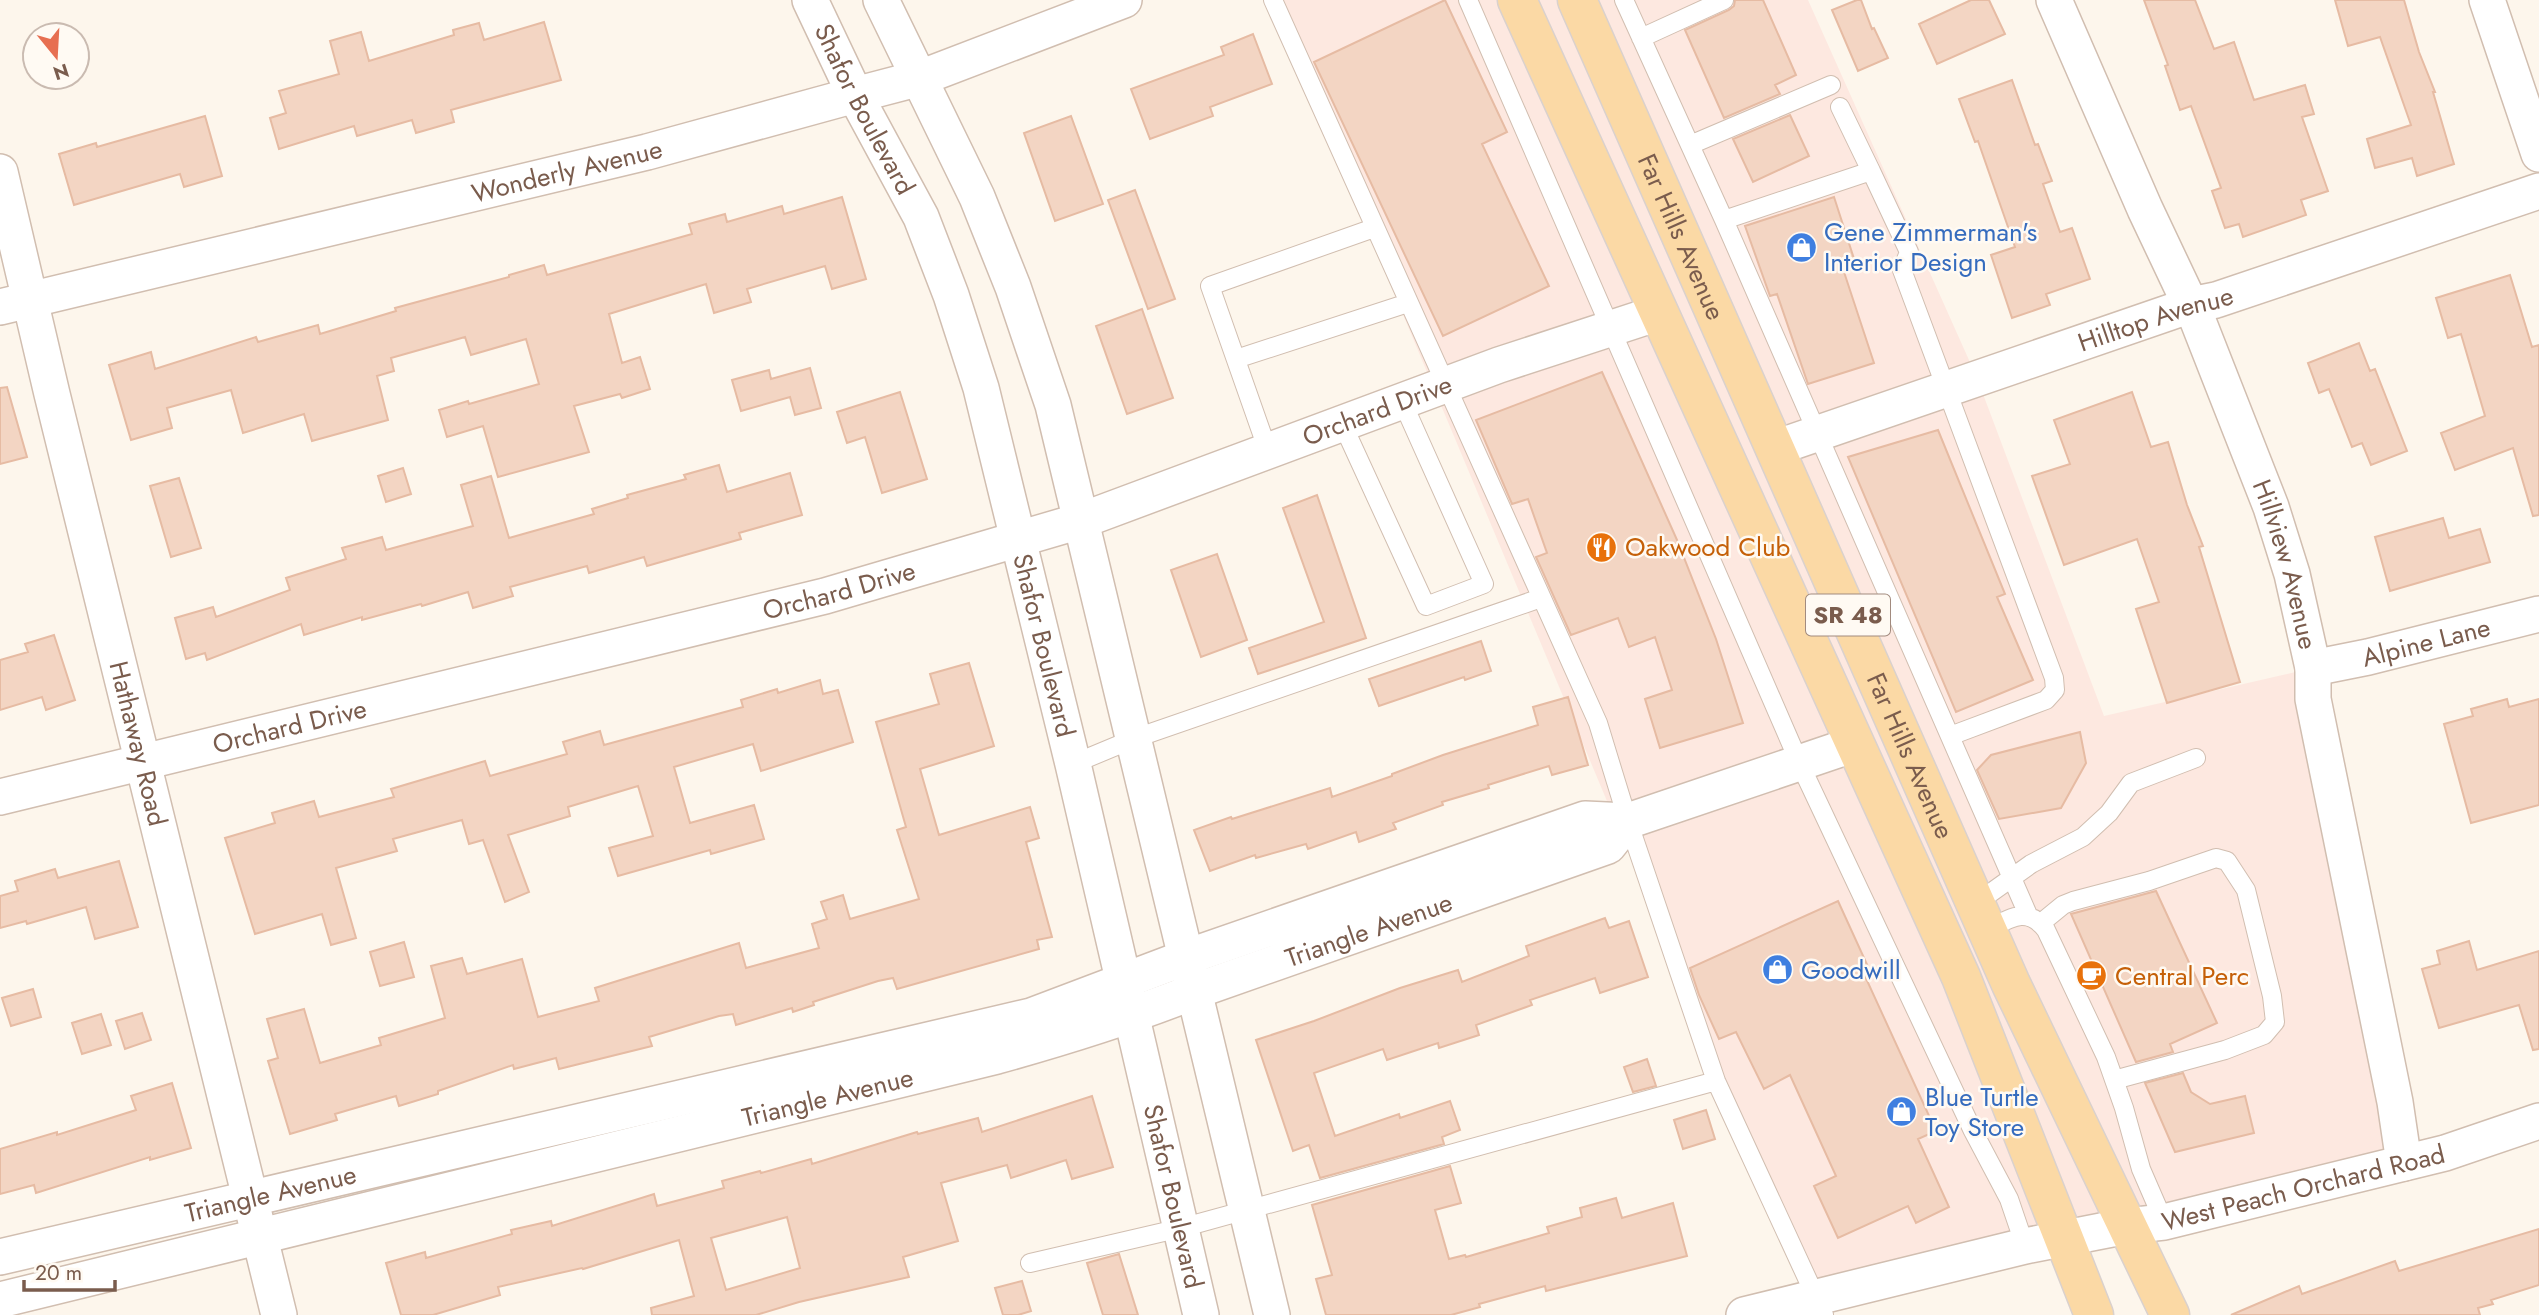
<svg xmlns="http://www.w3.org/2000/svg" width="2539" height="1315" font-family="Jost,sans-serif">
<style>
.commercial{fill:#fde8e0}
.building{fill:#f3d5c3;stroke:#e6bba3;stroke-width:2;fill-rule:evenodd}
.lines{fill:none;stroke-linecap:round;stroke-linejoin:round}
.lane-casing{stroke:#d1beb0;stroke-width:20}
.street-casing{stroke:#d1beb0;stroke-width:38}
.primary-casing{stroke:#dad1cd;stroke-width:41}
.lane{stroke:#fff;stroke-width:18}
.street{stroke:#fff;stroke-width:35}
.primary{stroke:#fbd9a5;stroke-width:38}
.labels{text-anchor:middle;stroke-width:5;stroke-linejoin:round;paint-order:stroke}
.shield{fill:#fffaf3;stroke:#a28b7f;stroke-width:2}
.shield-label{font-size:24px;font-weight:bold;fill:#7a5c4d}
.street-label{font-size:26px;fill:#7a5c4d;stroke:#fffaf3}
.shop-label{font-size:26px;fill:#366cbe;stroke:#fffaf3;text-anchor:start}
.food-label{font-size:26px;fill:#c56008;stroke:#fffaf3;text-anchor:start}
</style>
<rect width="100%" height="100%" fill="#fdf6ec"/>
<!-- commercial -->
<path class="commercial" d="M1271,0H1808L1977,378L2104,716L2313,668L2404,1163L1815,1297Z"/>
<!-- building -->
<path class="building" d="M1445,0L1507,132L1482,144L1549,286L1443,336L1314,62Z
M1735,0H1763L1796,75L1775,85L1780,94L1724,118L1685,30L1729,10L1734,6Z
M1857,0H1861L1872,29L1874,28L1888,58L1858,71L1832,10Z
M1971,0H1989L2005,34L1937,64L1919,24Z
M2144,0H2195L2214,49L2234,42L2254,100L2305,85L2314,114L2302,117L2328,191L2301,200L2306,215L2243,237L2239,224L2225,228L2212,191L2221,188L2191,106L2180,110L2165,66L2168,65Z
M2335,0H2404L2419,52L2435,92H2433L2454,164L2417,176L2412,158L2375,168L2367,139L2411,125L2380,37L2348,46Z
M544,22L561,80L451,110L454,122L416,133L412,120L357,136L354,126L279,149L270,118L286,113L279,91L339,74L330,41L361,32L369,61L454,35L453,30L479,23L484,40Z
M1253,34L1272,84L1210,107L1213,116L1150,139L1131,89L1224,55L1221,47Z
M2012,80L2035,145L2038,144L2052,181L2043,184L2060,232L2072,228L2090,279L2046,294L2050,305L2012,318L1991,255L2015,247L1978,141L1975,142L1959,99Z
M1790,115L1809,156L1753,182L1733,139Z
M205,116L222,176L184,187L180,174L74,205L59,154L96,143L97,147Z
M1071,116L1103,204L1055,221L1024,133Z
M1135,190L1175,299L1148,309L1108,200Z
M842,197L866,279L832,289L825,266L747,289L751,302L714,313L706,284L609,314L622,363L640,357L650,389L622,398L620,394L574,406L589,452L498,477L483,426L447,437L439,410L468,401L469,404L539,384L526,339L471,355L465,337L391,358L394,371L377,376L388,420L312,441L304,414L243,433L231,390L167,408L172,428L131,440L109,365L151,352L155,369L256,337L258,342L318,325L320,334L396,311L395,308L509,277V275L544,265L547,275L692,234L689,224L725,214L727,222L782,206L784,214Z
M1834,197L1857,268L1844,272L1874,363L1808,384L1777,294L1770,296L1745,226Z
M2510,275L2532,347L2539,345V515L2533,516L2513,448L2455,470L2441,433L2485,416L2461,334L2448,338L2436,298Z
M1142,309L1173,398L1127,414L1096,326Z
M2359,343L2370,371L2375,369L2407,451L2371,465L2362,443L2352,447L2329,389L2319,393L2308,363Z
M810,368L821,408L795,415L790,397L741,411L732,380L769,370L771,379Z
M1602,372L1677,540L1716,639L1743,723L1660,748L1645,699L1672,690L1655,637L1629,647L1618,618L1571,635L1536,557L1547,553L1528,499L1512,504L1476,420Z
M7,387L27,457L0,464V388Z
M900,392L927,479L882,493L865,437L847,443L837,412Z
M2132,392L2151,447L2168,442L2187,505L2203,546L2199,547L2240,682L2167,703L2136,609L2159,602L2137,539L2064,565L2032,476L2070,464L2054,420Z
M1938,430L2005,594L1997,597L2033,680L1956,712L1848,457Z
M719,465L727,492L790,473L802,515L739,533L741,539L647,566L644,557L589,573L587,566L510,587L513,596L473,608L468,592L422,606L421,604L362,620V617L304,635L301,624L207,660L205,653L186,659L175,618L213,607L216,617L290,590L286,578L346,559L342,548L382,537L386,550L473,526L461,485L491,476L509,538L594,514L592,509L628,498L627,495L686,479L684,475Z
M403,468L411,494L386,502L378,476Z
M179,478L201,548L171,557L150,486Z
M1317,495L1366,638L1258,674L1249,648L1324,622L1283,508Z
M2443,518L2449,538L2480,529L2490,562L2390,591L2375,537Z
M1217,554L1247,640L1201,657L1171,570Z
M54,635L75,700L46,710L42,697L0,710V660L28,652L25,644Z
M1481,641L1491,671L1465,680L1464,677L1379,706L1369,679Z
M969,663L994,746L920,769L939,835L1030,807L1039,838L1026,842L1052,937L1037,940L1039,949L897,989L893,978L878,981L813,1002L814,1005L793,1012L792,1008L736,1025L733,1014L719,1016L649,1037L652,1046L559,1069L556,1058L514,1069L513,1065L438,1091V1094L399,1106L396,1096L335,1114L337,1120L290,1134L268,1061L278,1058L267,1019L304,1009L320,1063L381,1045L379,1038L445,1018L431,966L462,958L467,974L522,959L538,1017L599,1001L595,988L739,943L746,968L819,948L812,924L827,919L821,902L843,895L850,919L919,899L897,830L906,827L876,722L939,704L930,674Z
M820,680L823,694L838,690L853,742L761,771L753,744L674,767L690,823L754,805L764,839L711,854L710,850L618,876L609,848L653,836L638,786L568,807L570,816L508,835L529,892L505,902L483,840L469,844L462,820L393,839L397,851L336,868L356,938L331,945L322,914L255,934L225,838L275,823L272,813L314,801L319,817L394,797L391,789L485,761L490,776L567,754L563,742L600,731L604,745L743,707L741,700L777,689L778,693Z
M1568,697L1588,765L1552,775L1549,766L1488,785L1489,788L1442,802L1443,805L1393,823L1396,829L1359,842L1356,832L1308,849L1306,844L1256,858L1255,855L1210,871L1194,830L1231,817L1232,819L1330,788L1332,797L1392,776V774L1443,755L1538,725L1533,707Z
M2507,699L2509,707L2539,699V805L2471,823L2444,724L2473,716L2471,709Z
M2080,732L2086,763L2061,808L1999,819L1977,770L1991,755Z
M119,861L138,927L95,939L86,907L27,924L26,921L0,928V896L18,891L15,881L55,869L58,878Z
M2156,891L2217,1023L2170,1044L2173,1052L2136,1062L2071,914Z
M1838,901L1870,971L1864,974L1936,1131L1918,1139L1949,1207L1916,1223L1908,1206L1838,1238L1814,1186L1836,1176L1790,1075L1764,1089L1736,1032L1719,1039L1699,995L1690,968Z
M1605,918L1609,928L1629,921L1648,977L1600,993L1595,978L1530,1000L1532,1005L1476,1025L1479,1035L1439,1048L1438,1043L1387,1060L1383,1049L1314,1073L1335,1136L1399,1114L1400,1118L1450,1101L1460,1130L1442,1137L1444,1144L1320,1178L1309,1145L1293,1151L1256,1040L1314,1021L1400,988L1458,970L1462,982L1529,956L1526,946Z
M2469,941L2477,970L2539,951V1049L2533,1050L2519,1005L2439,1028L2422,969L2440,964L2437,951Z
M404,942L414,977L380,986L370,952Z
M33,989L41,1017L11,1026L2,998Z
M142,1013L151,1040L125,1049L116,1021Z
M101,1014L111,1045L82,1054L72,1023Z
M1647,1059L1656,1086L1633,1092L1624,1067Z
M2183,1073L2191,1092L2210,1104L2245,1096L2254,1133L2175,1152L2145,1083Z
M172,1083L191,1148L150,1160V1157L36,1193L34,1185L0,1194V1149L57,1132V1135L136,1110L131,1096Z
M1092,1096L1113,1167L1072,1179L1066,1160L1011,1178L1007,1165L941,1183L958,1241L903,1257L909,1277L799,1302L756,1315H652L651,1308L694,1296L679,1240L583,1269L582,1268L498,1287L500,1295L433,1315H401L386,1263L425,1252L426,1258L512,1234L511,1230L551,1221L552,1226L654,1194L657,1206L724,1188L722,1181L760,1171L761,1173L811,1159L812,1164L917,1132L918,1134L978,1118L982,1132ZM787,1217L800,1268L726,1290L711,1238Z
M1706,1110L1715,1139L1683,1149L1674,1120Z
M1450,1166L1461,1203L1435,1210L1449,1259L1465,1255L1466,1257L1549,1233L1547,1227L1582,1217L1580,1208L1616,1198L1622,1218L1673,1203L1687,1256L1546,1291L1545,1286L1479,1304L1480,1307L1451,1315H1326L1316,1279L1332,1275L1312,1205Z
M2539,1229V1285L2491,1300L2493,1304L2478,1308L2480,1315H2231L2299,1286L2302,1294L2395,1261L2399,1271Z
M1119,1254L1138,1315H1103L1087,1263Z
M1022,1281L1031,1311L1018,1315H1003L995,1288Z"/>
<g class="lines">
<defs>
<path id="lane" d="M1273,0L1598,723L1628,821L1716,1081L1824,1315
M1468,0L1799,762L1972,1129L2009,1199L2025,1246
M1624,0L1724,220L2029,917
M1641,38L1724,0
M1840,107L1871,171
M1690,145L1831,85
M1724,220L1871,171L1909,252L1902,270L2054,678L2055,690L2046,700L1950,736
M1236,359L1408,303
M1342,423L1426,606L1484,584L1402,401
M1268,451L1210,286L1374,228
M1073,764L1133,739L1541,598
M1975,904L2031,864L2083,837L2109,813L2131,783L2196,758
M2041,923L2063,905L2073,901L2149,881L2216,858L2227,861L2246,890L2272,996L2275,1022L2264,1035L2225,1050L2114,1080
M1987,930C2009,919 2027,905 2046,930L2106,1057L2124,1108L2141,1169L2164,1222
M1030,1263L1181,1228L1716,1081"/>
<g id="street">
<path id="s1" d="M810,0L855,95L921,217L951,295L981,388L1073,764L1201,1315"/>
<path d="M881,0L977,197L1013,287L1053,405L1272,1315"/>
<path id="s2" d="M2054,0L2145,209L2198,321L2271,507L2292,574L2313,668V699L2395,1102L2404,1163"/>
<path d="M2487,0L2539,154"/>
<path id="s3" d="M0,172L52,394L279,1315"/>
<path id="s4" d="M0,307L647,152L855,95L920,78L1124,0"/>
<path id="s5" d="M1775,448L2191,305L2216,300L2539,191"/>
<path id="s6" d="M2313,668L2368,657L2539,614"/>
<path id="s7" d="M0,797L825,596L998,545L1080,521L1499,365L1658,313"/>
<path id="s8" d="M0,1257L1031,1016L1187,957L1585,819L1628,821L1855,744"/>
<path id="s9" d="M0,1300L997,1056C1065,1037 1130,1017 1195,991L1608,846L1628,821"/>
<path id="s10" d="M1744,1315L2025,1246L2127,1226L2164,1222L2445,1153L2539,1121"/>
</g>
<g id="primary">
<path d="M1517,0L1961,977L2094,1315"/>
<path id="s11" d="M1577,0L2011,984L2170,1315"/>
</g>
</defs>
<!-- lane casing -->
<use href="#lane" class="lane-casing"/>
<!-- street casing -->
<use href="#street" class="street-casing"/>
<!-- primary casing -->
<use href="#primary" class="primary-casing"/>
<!-- lane -->
<use href="#lane" class="lane"/>
<!-- street -->
<use href="#street" class="street"/>
<!-- primary -->
<use href="#primary" class="primary"/>
</g>
<!-- icons -->
<defs>
<symbol id="shop-disc" viewBox="-11 -11 22 22"><circle r="9.5" fill="#3f7fe0" stroke="#fffaf3"/><path d="M-5-2.5h2.3a2.7 3.5 0 0 1 5.4 0H5L5.5 6h-11ZM-1.5-2.5h3a1.5 2.3 0 0 0-3 0Z" fill="#fff"/></symbol>
<symbol id="restaurant-disc" viewBox="-11 -11 22 22"><circle r="9.5" fill="#e8710a" stroke="#fffaf3"/><path d="M-5-6h1v4h1v-4h1v4h1v-4h1v5L-1.5 .5V6h-2V.5L-5-1ZM5-6V6H3V1.5H1.5Q1.5-4 5-6Z" fill="#fff"/></symbol>
<symbol id="cafe-disc" viewBox="-11 -11 22 22"><circle r="9.5" fill="#e8710a" stroke="#fffaf3"/><path d="M-5.5-4.5H6V0H3Q3 3.5 0 3.5H-2.5Q-5.5 3.5-5.5 0ZM3-3.2v2h1.7v-2ZM-6 4.5H4V6H-6Z" fill="#fff"/></symbol>
</defs>
<g fill-rule="evenodd">
<use href="#shop-disc" x="1784" y="230" width="35" height="35"/>
<use href="#restaurant-disc" x="1584" y="530" width="35" height="35"/>
<use href="#shop-disc" x="1760" y="952" width="35" height="35"/>
<use href="#cafe-disc" x="2074" y="958" width="35" height="35"/>
<use href="#shop-disc" x="1884" y="1094" width="35" height="35"/>
</g>
<g class="labels">
<!-- shield labels -->
<rect class="shield" x="1806" y="594.5" width="84" height="41" rx="5"/>
<g class="shield-label">
<text x="1848" y="623">SR 48</text>
</g>
<!-- street labels -->
<g class="street-label">
<text dy="9" stroke="none"><textPath href="#s1" startOffset="122">Shafor Boulevard</textPath></text>
<text dy="9" stroke="none"><textPath href="#s4" startOffset="583">Wonderly Avenue</textPath></text>
<text dy="9" stroke="none"><textPath href="#s11" startOffset="259">Far Hills Avenue</textPath></text>
<text dy="9" stroke="none"><textPath href="#s5" startOffset="402">Hilltop Avenue</textPath></text>
<text dy="9" stroke="none"><textPath href="#s7" startOffset="1432">Orchard Drive</textPath></text>
<text dy="9" stroke="none"><textPath href="#s2" startOffset="611">Hillview Avenue</textPath></text>
<text dy="9" stroke="none"><textPath href="#s7" startOffset="864">Orchard Drive</textPath></text>
<text dy="9" stroke="none"><textPath href="#s6" startOffset="116">Alpine Lane</textPath></text>
<text dy="9" stroke="none"><textPath href="#s1" startOffset="690">Shafor Boulevard</textPath></text>
<text dy="9" stroke="none"><textPath href="#s7" startOffset="298">Orchard Drive</textPath></text>
<text dy="9" stroke="none"><textPath href="#s3" startOffset="588">Hathaway Road</textPath></text>
<text dy="9" stroke="none"><textPath href="#s11" startOffset="826">Far Hills Avenue</textPath></text>
<text dy="9" stroke="none"><textPath href="#s9" startOffset="1419">Triangle Avenue</textPath></text>
<text dy="9" stroke="none"><textPath href="#s9" startOffset="852">Triangle Avenue</textPath></text>
<text dy="9" stroke="none"><textPath href="#s10" startOffset="574">West Peach Orchard Road</textPath></text>
<text dy="9" stroke="none"><textPath href="#s8" startOffset="278">Triangle Avenue</textPath></text>
<text dy="9" stroke="none"><textPath href="#s1" startOffset="1256">Shafor Boulevard</textPath></text>
</g>
<!-- shop labels -->
<g class="shop-label">
<text x="1824" y="241">Gene Zimmerman's<tspan x="1824" dy="30">Interior Design</tspan></text>
<text x="1801" y="979">Goodwill</text>
<text x="1925" y="1106">Blue Turtle<tspan x="1925" dy="30">Toy Store</tspan></text>
</g>
<!-- food labels -->
<g class="food-label">
<text x="1625" y="556">Oakwood Club</text>
<text x="2115" y="985">Central Perc</text>
</g>
</g>
<!-- north arrow -->
<g transform="translate(56 56) rotate(162)"><circle r="33" fill="#fffaf3" stroke="#cabbb1" stroke-width="2"/>
<path d="M0-5L12 26L0 18L-12 26Z" fill="#e76f51"/>
<text y="-10" font-size="19" font-weight="bold" text-anchor="middle" fill="#7a5c4d">N</text>
</g>
<!-- scale -->
<path d="M24 1280v10h91v-10" fill="none" stroke="#7a5c4d" stroke-width="3.5"/>
<text x="35" y="1280" font-size="21" fill="#7a5c4d" stroke="#fffaf3" stroke-width="5" paint-order="stroke">20 m</text>
</svg>
